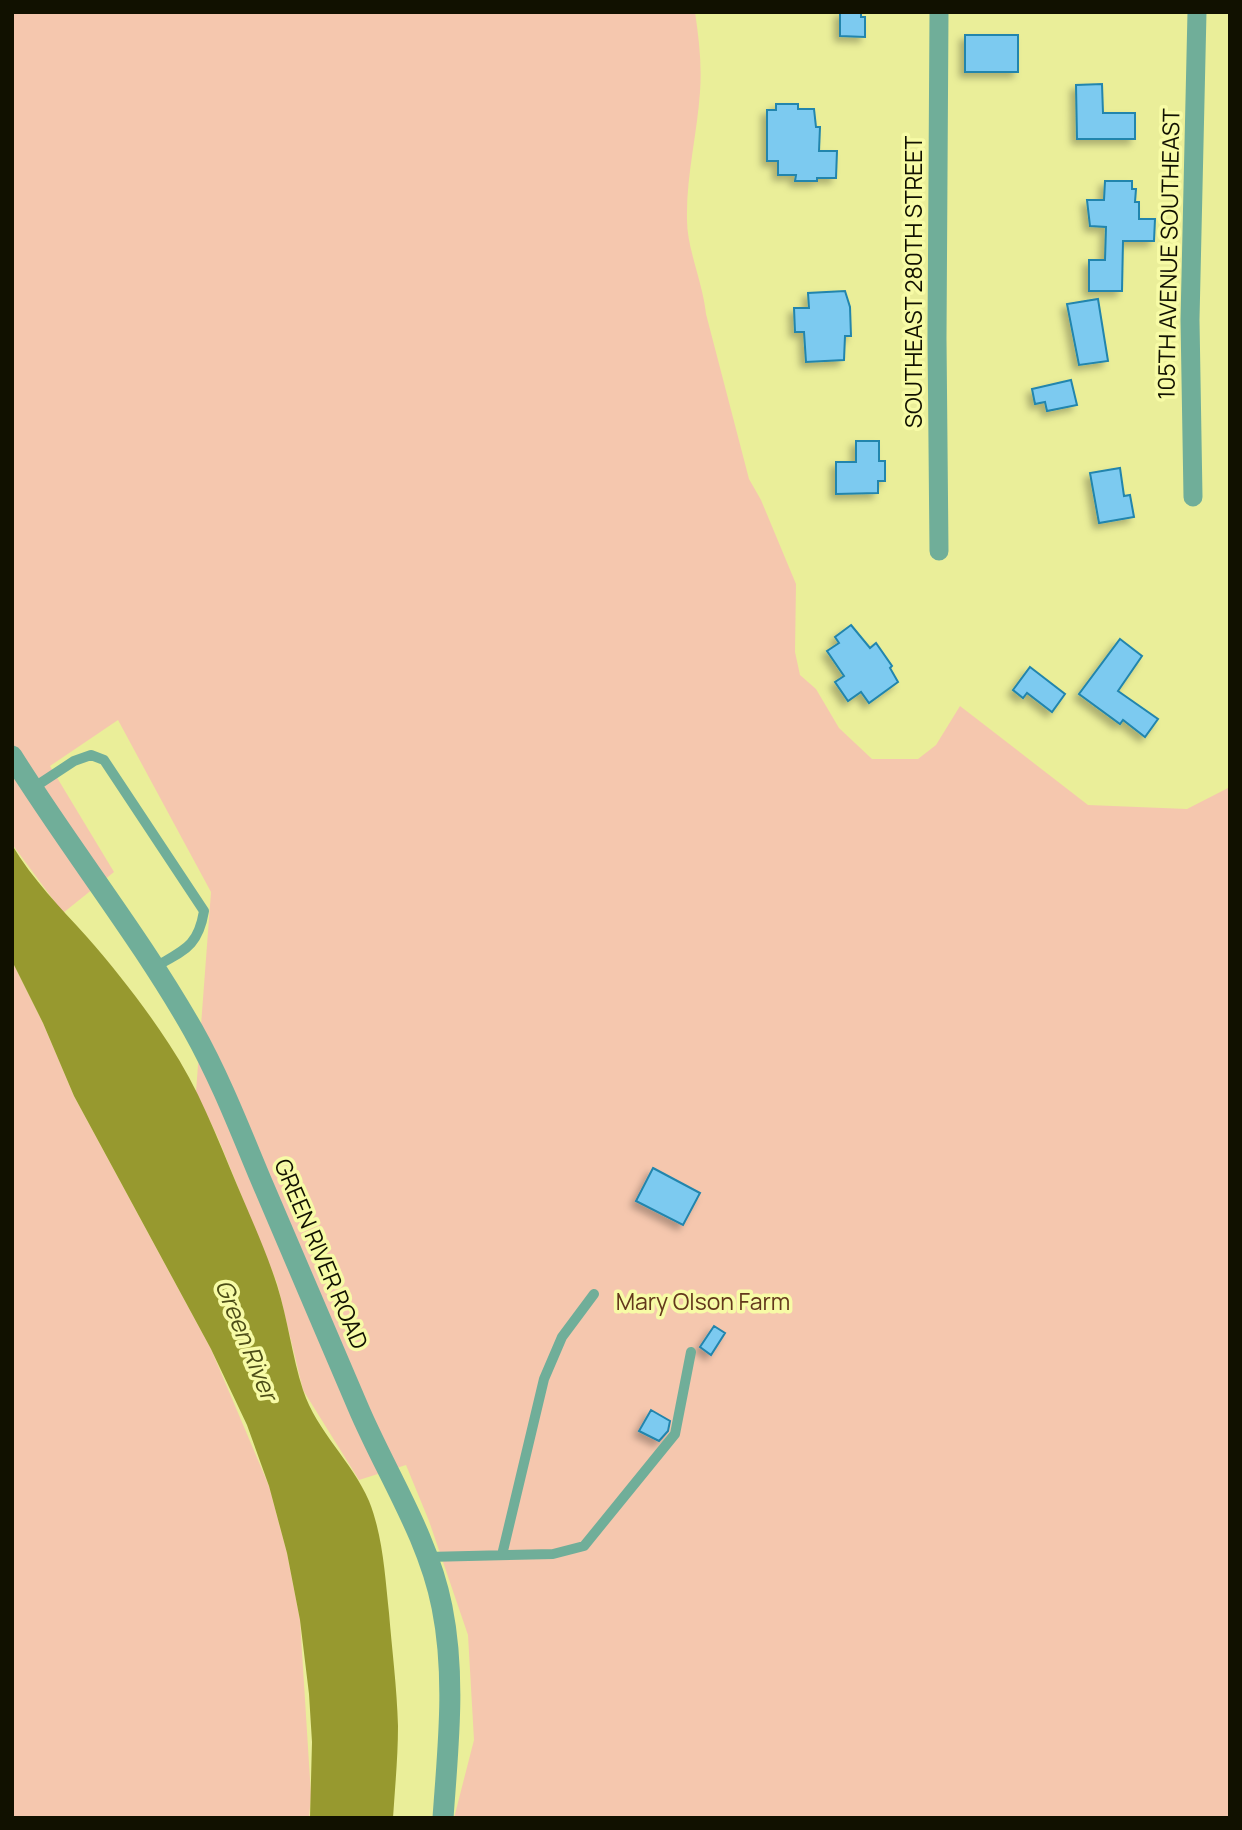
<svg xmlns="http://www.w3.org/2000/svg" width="1242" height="1830" font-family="Manrope,sans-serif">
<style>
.green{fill:#f5c7ae}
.water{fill:#97992f}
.building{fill:#7ccaf0;stroke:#2185ad;stroke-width:2;filter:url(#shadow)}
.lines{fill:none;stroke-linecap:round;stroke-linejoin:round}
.service{stroke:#70ae99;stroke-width:10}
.minor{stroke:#70ae99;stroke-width:19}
.tertiary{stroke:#70ae99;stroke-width:21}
.labels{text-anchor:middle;stroke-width:7;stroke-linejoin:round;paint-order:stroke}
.street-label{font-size:23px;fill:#110;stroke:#f7fba6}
.park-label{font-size:23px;fill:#63371c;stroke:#f7fba6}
.water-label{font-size:24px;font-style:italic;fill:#4c4d17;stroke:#f7fba6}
</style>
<defs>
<filter id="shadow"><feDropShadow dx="-5" dy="5" stdDeviation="3.5" flood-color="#0004"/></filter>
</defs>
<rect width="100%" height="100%" fill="#eaee99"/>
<!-- green -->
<path class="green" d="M12,12H695C699,39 702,65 700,92C697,135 686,177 687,220C687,249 703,283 706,314L749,479L761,500L796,584L795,652L800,675L816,689L839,728L872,759H918L936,745L960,706L1088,805L1187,809L1230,787V1818H454L474,1740L468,1635L429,1521L406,1465L359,1480L303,1390L277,1283L218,1138L196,1092L211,892L118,720L50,766L114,872L63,913L12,844Z
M12,961L43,1023L74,1096L211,1349L269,1486L287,1553L300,1620L311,1795L309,1818H12Z"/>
<!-- water -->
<path class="water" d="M12,845C33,880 60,907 87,937C116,970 145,1007 169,1044C198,1087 217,1137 237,1185C251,1218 266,1251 277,1285C288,1320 292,1356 303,1390C317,1432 352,1461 369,1501C383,1536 385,1576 389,1613C392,1650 397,1688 398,1726C398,1757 395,1787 393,1818H310L312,1742L309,1694L300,1620L287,1553L269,1486L247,1425L211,1349L74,1096L43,1023L12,961Z"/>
<!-- building -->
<path class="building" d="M840,12H861V17H865V37L840,36Z
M965,35H1018V72H965Z
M1102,84L1103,113H1135V139H1077L1076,85Z
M776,104H798V109H814L816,127H820L819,151H837L836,178H817V181H795L796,175H778V161H767V110H776Z
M1105,181H1132V189H1136L1135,202H1139V219H1155L1154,241H1123L1122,291H1089V260H1105L1106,227L1090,226L1087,200H1104Z
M845,291L850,307L851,336H845L844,360L806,362L804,332H795L794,308H809L808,293Z
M1098,299L1108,361L1079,365L1067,304Z
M1071,380L1077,405L1047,411L1045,402L1035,404L1032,389Z
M856,441H879V461H885V481H878V493L836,494V462H856Z
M1120,468L1124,496L1130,495L1134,517L1099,523L1090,473Z
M851,625L870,648L876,643L892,666L890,668L898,682L869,703L861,692L848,701L835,682L844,676L827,651L839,643L835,637Z
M1120,639L1142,656L1118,691L1158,719L1145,737L1123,720L1120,724L1079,694Z
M1030,667L1065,694L1052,712L1027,693L1023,698L1013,690Z
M653,1168L700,1193L683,1225L636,1201Z
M714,1326L725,1333L711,1355L700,1347Z
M651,1410L670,1421L668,1431L659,1441L639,1431Z"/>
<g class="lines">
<!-- service -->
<path class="service" d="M33,788L74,761L91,755L104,760L204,911C198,947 184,950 155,967
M502,1555L544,1379L562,1337L594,1294
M427,1557L553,1554L584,1546L675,1434L691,1352"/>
<!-- minor -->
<path class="minor" d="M1193,497L1190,320L1197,12
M939,551L937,338L939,12"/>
<!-- tertiary -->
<path class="tertiary" d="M12,756C70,849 139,935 193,1030C220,1078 240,1130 261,1180C293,1256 326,1331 358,1407C386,1473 428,1536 442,1607C456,1677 448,1747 443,1818"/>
</g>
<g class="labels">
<!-- street labels -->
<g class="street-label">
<text transform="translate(1169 254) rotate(-89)" y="8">105TH AVENUE SOUTHEAST</text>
<text transform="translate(914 282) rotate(-90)" y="8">SOUTHEAST 280TH STREET</text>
<text transform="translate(321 1254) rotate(67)" y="8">GREEN RIVER ROAD</text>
</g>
<!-- park labels -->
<g class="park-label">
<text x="703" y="1310">Mary Olson Farm</text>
</g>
<!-- water labels -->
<g class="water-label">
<text transform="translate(246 1340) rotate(68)" y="8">Green River</text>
</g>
</g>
<!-- border -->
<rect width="1242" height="1830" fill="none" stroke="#111100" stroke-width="28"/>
</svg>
